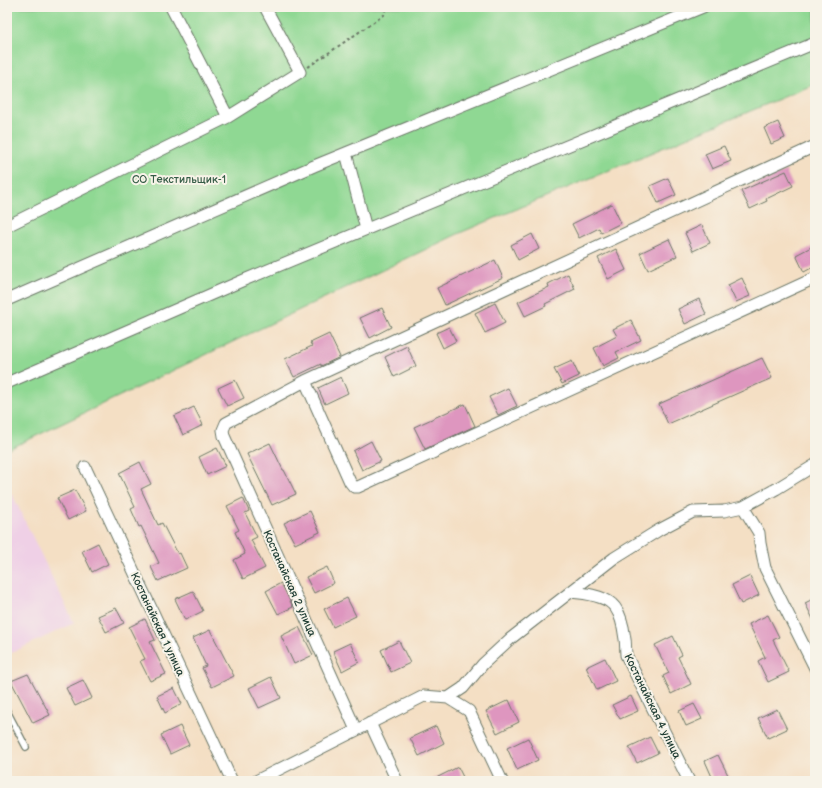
<svg xmlns="http://www.w3.org/2000/svg" width="822" height="788" font-family="'Balsamiq Sans',sans-serif">
<style>
.built{fill:#efd0e6}
.green{fill:#8fd893;stroke:#578a64}
.building{fill:#de96bf}
.lines{fill:none;stroke-linecap:round;stroke-linejoin:round}
.service-casing{stroke:#6a7666;stroke-width:8}
.minor-casing{stroke:#6a7666;stroke-width:13}
.path{stroke:#6a7666;stroke-width:2;stroke-dasharray:3 3;stroke-linecap:butt}
.service{stroke:#fff;stroke-width:5.5}
.minor{stroke:#fff;stroke-width:11}
.labels{text-anchor:middle;stroke-width:4;stroke-linejoin:round;paint-order:stroke}
.park-label{font-size:11px;fill:#355c47;stroke:#f7f3e8}
.street-label{font-size:11px;fill:#1f3d34;stroke:#f7f3e8}
</style>
<rect width="100%" height="100%" fill="#f7f3e8"/>
<filter id="ink" filterUnits="userSpaceOnUse"><feTurbulence type="fractalNoise" baseFrequency=".025" numOctaves="2"/><feDisplacementMap in="SourceGraphic" scale="8" xChannelSelector="R" yChannelSelector="G"/><feConvolveMatrix kernelMatrix="1 2 1 2 8 2 1 2 1" color-interpolation-filters="sRGB"/></filter>
<filter id="wash" filterUnits="userSpaceOnUse"><feTurbulence type="fractalNoise" baseFrequency=".012" numOctaves="4" result="noise"/><feDisplacementMap in="SourceGraphic" scale="16" xChannelSelector="R" yChannelSelector="G"/><feGaussianBlur stdDeviation="0.9" result="paint"/><feColorMatrix in="noise" values="0 0 0 0 0 0 0 0 0 0 0 0 0 0 0 0 0 1.4 0 .05"/><feComposite in="paint" operator="in"/></filter>
<g filter="url(#wash)">
<rect width="100%" height="100%" fill="#f4dfc4"/>
<!-- built -->
<path class="built" d="M12,494L74,623L7,655V497Z"/>
<!-- green -->
<path class="green" d="M7,7H815V84L462,232L7,450Z"/>
<g id="blocks">
<!-- building -->
<path class="building" d="M778,122L785,138L771,144L764,128Z
M724,146L731,161L712,169L705,154Z
M786,171L793,186L766,199L767,201L750,209L741,191Z
M668,178L676,195L658,203L650,186Z
M612,204L621,223L601,233L599,228L579,238L572,224Z
M702,225L710,243L693,251L685,233Z
M532,234L539,249L518,260L511,245Z
M669,239L677,256L648,270L640,253Z
M815,245V266L804,272L796,255Z
M616,249L626,270L608,279L598,258Z
M495,260L503,278L445,305L437,288Z
M568,274L575,289L545,304L546,306L525,316L518,302L549,287L548,284Z
M742,278L750,296L736,302L728,285Z
M699,299L706,314L685,324L678,309Z
M495,303L505,323L485,333L475,313Z
M382,308L391,327L370,338L360,318Z
M631,320L641,340L616,352L619,358L603,366L594,348L617,336L613,329Z
M449,327L456,341L443,348L436,333Z
M329,334L340,357L321,366V364L294,377L285,359L312,346L310,343Z
M407,346L416,366L394,377L385,357Z
M762,358L772,378L668,424L659,404Z
M572,361L579,376L562,384L554,369Z
M341,377L348,393L325,404L318,388Z
M235,380L244,398L227,406L218,388Z
M508,388L517,406L498,415L489,397Z
M465,404L475,426L425,449L414,427Z
M194,407L203,425L183,435L174,416Z
M371,441L381,461L362,470L353,451Z
M270,443L283,470H284L296,494L272,505L247,454Z
M217,448L226,466L207,475L199,457Z
M140,462L151,484L141,489L158,525L162,523L178,554L180,553L187,568L158,581L151,567L159,563L141,526L139,527L131,509L135,507L119,473Z
M75,490L86,511L68,520L57,498Z
M243,498L249,511L245,513L257,537L251,540L265,568L243,579L234,560L245,554L235,532L239,530L227,506Z
M310,511L320,532L295,544L284,523Z
M98,543L108,564L92,572L82,551Z
M327,567L334,583L314,593L306,577Z
M750,576L759,595L741,604L732,585Z
M281,583L293,607L278,614L266,591Z
M193,591L203,611L185,620L175,599Z
M347,598L356,616L333,627L324,609Z
M815,598V623L805,603Z
M116,608L124,623L106,632L98,616Z
M768,615L779,637L773,640L789,672L768,682L758,661L765,657L749,624Z
M145,619L155,640L150,642L166,674L150,681L140,661L145,659L129,627Z
M299,627L313,655L294,664L281,636Z
M210,630L234,676L212,687L202,668L206,666L193,638Z
M673,636L682,655L678,657L691,684L671,694L663,676L669,673L655,645Z
M399,641L410,663L391,672L381,650Z
M350,643L359,662L342,671L333,651Z
M605,658L616,681L597,690L586,667Z
M28,674L50,715L33,723L11,681Z
M271,677L281,698L259,708L249,688Z
M83,680L92,698L75,706L66,688Z
M174,688L182,704L165,713L157,696Z
M631,696L638,711L620,719L612,705Z
M509,700L519,722L497,733L486,711Z
M694,704L702,719L686,726L679,711Z
M777,709L787,729L768,738L758,718Z
M180,726L189,745L170,754L161,735Z
M436,726L444,743L419,756L410,738Z
M650,737L658,753L637,763L629,747Z
M528,738L538,760L517,770L507,748Z
M718,755L731,781H721L719,776L713,779L705,761Z
M458,767L465,781H430Z"/>
</g>
</g>
<g filter="url(#ink)">
<use href="#blocks" fill-opacity="0" stroke="#6a7666" stroke-width="1"/>
<g class="lines">
<defs>
<path id="service" d="M7,711L26,747"/>
<path id="minor" d="M171,7L228,117L300,72L265,7
M346,153L366,229
M7,226L228,117
M7,300L314,166L703,7
M305,381L350,482L354,487H358L815,278
M7,383L244,280L815,43
M85,467L232,781
M743,507L759,533L760,543L765,568L815,668
M570,592C582,593 603,595 612,604C623,613 626,641 626,655L689,781
M448,698L463,688L483,664L510,639L614,558L659,530L693,512L724,511L743,507L776,489L815,465
M370,723L397,781
M356,730L224,436L223,430L226,423L305,381L815,146
M256,781L424,696L448,698L469,711L502,781"/>
</defs>
<!-- service casing -->
<use href="#service" class="service-casing"/>
<!-- minor casing -->
<use href="#minor" class="minor-casing"/>
<!-- path -->
<path class="path" d="M308,67L384,15L386,7"/>
<!-- service -->
<use href="#service" class="service"/>
<!-- minor -->
<use href="#minor" class="minor"/>
</g>
</g>
<g class="labels">
<!-- park labels -->
<g class="park-label">
<text x="179" y="183">СО Текстильщик-1</text>
</g>
<!-- street labels -->
<g class="street-label">
<text transform="translate(290 583) rotate(66)" y="4">Костанайская 2 улица</text>
<text transform="translate(158 624) rotate(65)" y="4">Костанайская 1 улица</text>
<text transform="translate(653 706) rotate(64)" y="4">Костанайская 4 улица</text>
</g>
</g>
<!-- margin -->
<rect width="822" height="788" fill="none" stroke="#f7f3e8" stroke-width="24"/>
</svg>
